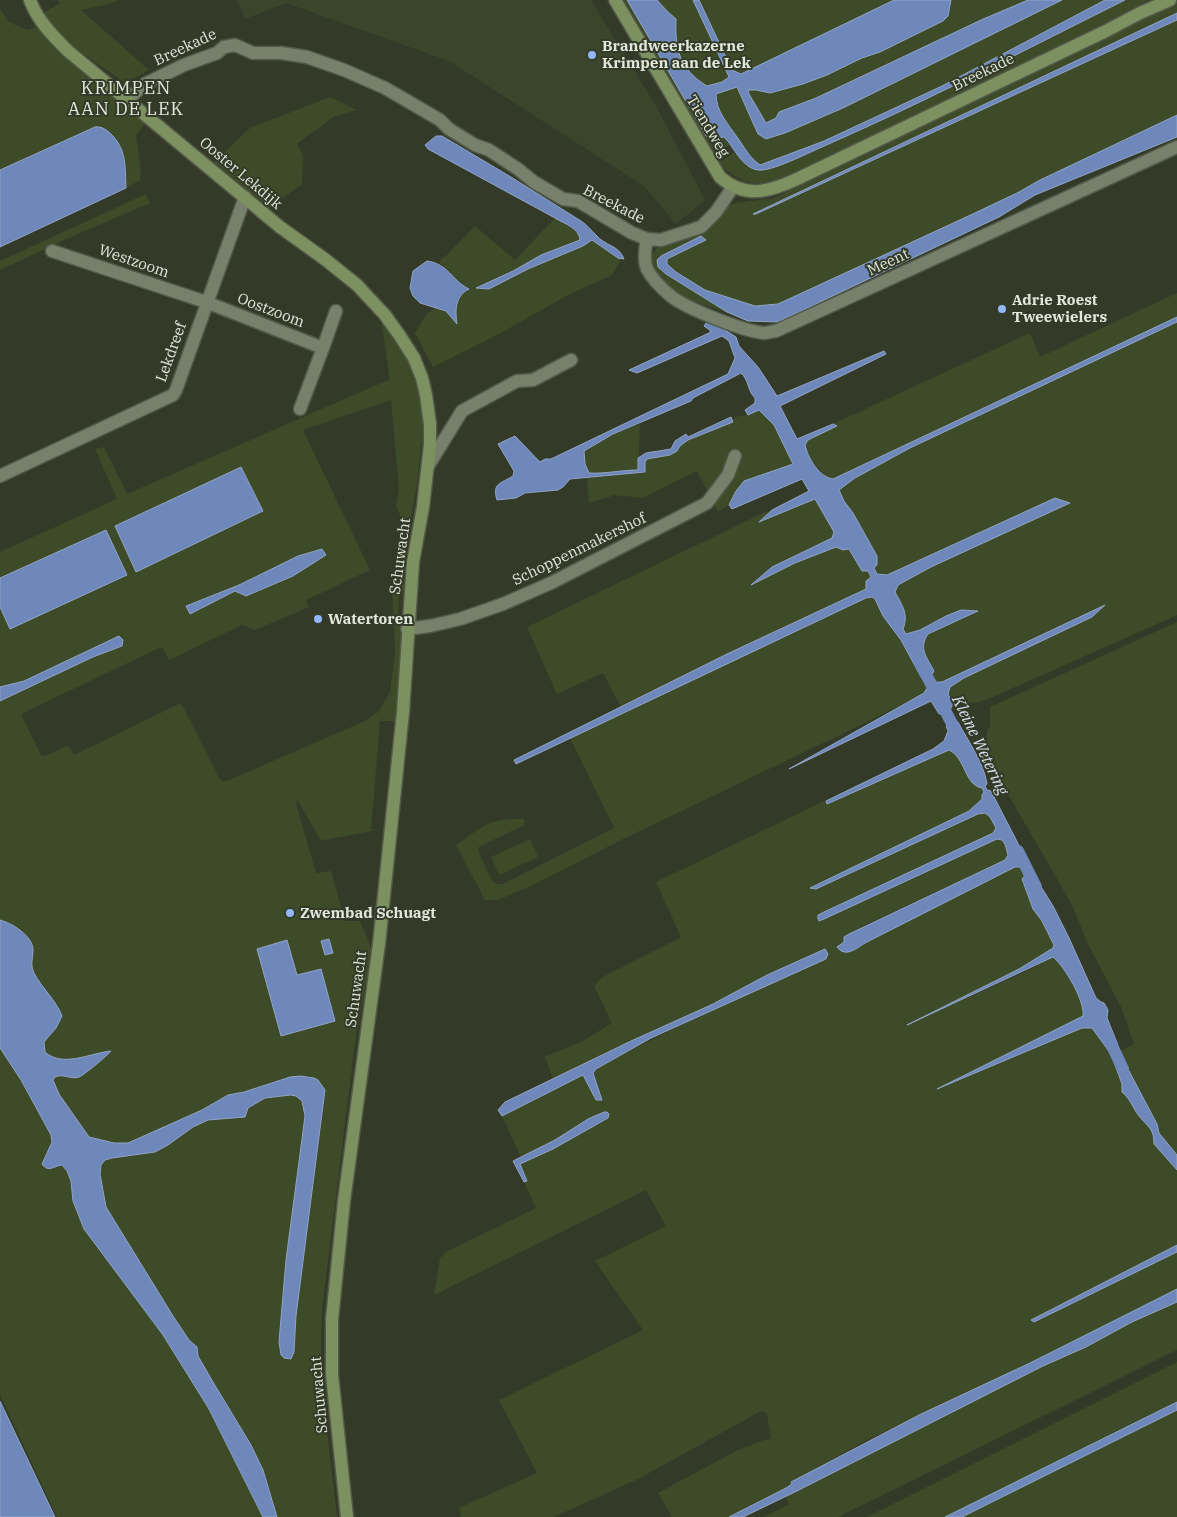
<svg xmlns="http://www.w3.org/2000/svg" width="1177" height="1517" font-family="'IBM Plex Serif',serif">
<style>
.built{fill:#3a452c}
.green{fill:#3d4b29;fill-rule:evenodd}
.water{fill:#6f88bb;stroke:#92a4c5}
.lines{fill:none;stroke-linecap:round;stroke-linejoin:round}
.canal{stroke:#6f88bb;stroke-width:12}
.street-casing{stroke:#525949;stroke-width:15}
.secondary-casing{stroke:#525949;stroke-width:15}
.street{stroke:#76806b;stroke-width:12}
.secondary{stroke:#7d9160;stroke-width:12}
.poi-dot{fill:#94b7fd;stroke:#333b28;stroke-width:2}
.labels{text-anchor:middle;stroke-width:4;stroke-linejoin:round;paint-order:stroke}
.poi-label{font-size:15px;font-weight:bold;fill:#e2e7dc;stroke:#333b28;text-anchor:start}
.street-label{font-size:15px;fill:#e2e7dc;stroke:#333b28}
.water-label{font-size:16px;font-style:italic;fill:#d9e1f0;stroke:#333b28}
.quarter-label{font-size:18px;letter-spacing:1px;fill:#e2e7dc;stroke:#333b28}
</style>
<rect width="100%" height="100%" fill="#333b28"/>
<!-- built -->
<path class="built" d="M237,0H591L656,106L705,200L676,224L644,186L449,61L286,3L245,19Z"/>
<!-- green -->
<path class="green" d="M58,0H119L110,4L81,10L149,70L125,83L60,37L42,17L44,13L60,3Z
M620,0H627L715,139L724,137L729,145L713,156Z
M643,0H1105L942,86L824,141L760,165L753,160H748L712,117Z
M1125,0H1148L1132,10L789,176C757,188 744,186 718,163L735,152L747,166L766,170L785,163L843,138L936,95Z
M1177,0V13L754,214H756L1177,20V115L1038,181L1019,192L977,212L778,304L755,306L705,290L676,272L667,264V259L706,240L661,256L666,274L727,312L739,317L679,296L658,277L651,265V256L656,249L726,207L736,203L774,198L1077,51Z
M0,9L9,22L27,30L36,27L53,46L147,122L136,135L141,173L140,180L126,188L125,166L95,127L0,170Z
M330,97L357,110L333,117L297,144L303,155L302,184L269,208L214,162L250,128Z
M146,194L150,203L64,240L0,270V261Z
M555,218L576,230L581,240L541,255L513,271L477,287L489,289L528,269L583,246L592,240L618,258L621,259L612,275L568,295L499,334L433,367L415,333L427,313L437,307L446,311L457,323C455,310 455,296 469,289C457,282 451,270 439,263L443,257H445L475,226L515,260Z
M1177,293V317L839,476L833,479L827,478L807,455L805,445L808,440L836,426L833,424L1030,333L1040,357Z
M381,317L405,353L421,398L424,419L417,483L408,533V542L405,546H402L403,545C398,531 405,519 396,507L399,489L391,400L303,430L370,570L306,600L309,607L255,630L242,625L169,660L163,648H159L21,714L41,755L45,756L67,746L70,748L74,755L181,703L221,781H227L365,721L378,712L390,692L395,652L392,585L395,582L401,580L405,585L404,592L399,595L398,616L401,631L396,721H380L371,830L382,829L325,840L320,839L297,799L296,804L316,873L331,871L345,921H360L372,950L355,1042L322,1309L321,1353L322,1387L337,1517H277L263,1470L251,1445L213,1382L198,1356L197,1347L189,1340L173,1316L106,1207L100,1174L101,1165L105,1160L181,1135L193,1127L208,1120L246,1114L248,1108L265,1098L291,1095L296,1096L302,1101L305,1116L286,1260L279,1342L281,1355L284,1358L294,1352L296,1316L325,1096L309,1076H301L280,1079L244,1092L228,1095L202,1110L128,1143H114L89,1137C81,1125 50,1089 55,1077C62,1074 67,1078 74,1078C82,1077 106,1059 108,1051C91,1056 60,1066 45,1052L44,1042L56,1028L59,1007L34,973C31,967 33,963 31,957C28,938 20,925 0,920V701L93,657L122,646L47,670L24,681L0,687V607L10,629L106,530L0,578V552L117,499L95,449L104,447L127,494L388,380L390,381ZM241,467L263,511L136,571L182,496ZM326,554L293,576L246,596L235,591L189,614L187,605Z
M1177,322V615L993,697L979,702L953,704L948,694L950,687L993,659L942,682L933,681L931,676L934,671L923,650V642L928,634L977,612L946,616L920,630L906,634L903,629C909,614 902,605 895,592L898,585L931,567L1070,503L1055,498L887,575L877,574L874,568L877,556L853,513L844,501L839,490L855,478L910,448Z
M759,410L774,425L793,464L744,482L736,491L729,505L718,512L697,471L642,498L615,495L589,503L587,478L645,472V462L647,459L670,455L677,451L679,447L688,440L733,422L735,417L748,415Z
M640,424L638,470C621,470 605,474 589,473L585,463L584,451L588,448L613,434Z
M815,499L833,527L834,532L832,538L772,567L753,584L795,563L836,547L843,550L849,549L862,570L868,571L871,577L866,581V589L621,707L603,673L557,694L527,627L765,512L772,510L761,520Z
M872,597L875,599L883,616L901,640L921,677L927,679L929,683L924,693L867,722L621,840L533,885L498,900H485L456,845C483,826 489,818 523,819L525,821L524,825L479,847L478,850L492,881L496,884H503L614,828L570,738L866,598Z
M1177,622V1155L1159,1133L1157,1124L1119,1052L1115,1067L1122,1084V1092L1130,1099L1138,1115L1149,1125L1172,1165L1177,1170V1245L1031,1321L1034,1322L1177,1252V1289L1030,1363L865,1441L791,1482L798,1491L1043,1366L1086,1347L1132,1322L1177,1302V1350L838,1517H764L789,1504L786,1497L744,1517H672L658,1493L736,1451L764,1440L771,1439L767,1414L761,1411L638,1479L554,1517H461L459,1508L537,1473L499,1400L643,1330L595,1261L666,1226L646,1190L434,1295L440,1258L446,1252L536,1208L524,1182L527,1180L520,1164L553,1149L608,1118L588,1119L555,1140L521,1157L502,1116L584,1075L599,1089L593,1073L596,1069C670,1027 749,995 826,959L828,957L825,949L767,975L713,1004L631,1041L553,1079L545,1057L583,1041L612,1023L594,986L601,978L681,937L656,882L903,763L933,749L827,801V804L949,750L959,757L964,769L979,787L982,788L984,792L982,798L969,811L811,889H816L978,814L985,813L990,817L996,828L993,833L824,912L818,915L819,920L884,892L988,843L997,839L1002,840L1005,844L1008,855L1005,860L867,924L844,937L853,951L865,943L1015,867H1022L1027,865V861L1033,874L1028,872L1022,879L1033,909L1042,921L1054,945L1053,948L1019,969L925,1017L1029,970L1053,957C1065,969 1085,1000 1083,1016L950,1084L1082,1028H1092C1099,1036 1103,1044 1111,1050L1116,1048L1119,1052L1134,1044L1121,1007L1087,942L1072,905L1009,796L990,754L987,742V731L990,725V707Z
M530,839L538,857L499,875L491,857Z
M0,1048L21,1080L51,1135L52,1142L42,1164C49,1173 54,1166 62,1165L67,1170L71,1181L73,1201L84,1229L163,1335L209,1409L263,1517H57L0,1395Z
M1177,1362V1402L945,1517H867Z
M1177,1410V1517H962L1156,1419Z"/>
<!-- water -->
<path class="water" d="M627,0H657L667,11L676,19C675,49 679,69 707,86L722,82L729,77L693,0H699L732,70L741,74L894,0H951L948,16L943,21L880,52L862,58L827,75L803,84L770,93L756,90H748L749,94L766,123L776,118L779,112L816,98L981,20L1028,0H1062L843,108L785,133L766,139L758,134L737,87L716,94C716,111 728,124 737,137C745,148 749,157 760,165L824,141L942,86L1105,0H1125C1025,50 925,102 822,147C808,153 771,172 758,170C742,168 734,147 724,137L710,139L706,136Z
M1177,13V20L756,214H753Z
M1177,115V137L1035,195L999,217L778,322L748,321L727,312L666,274L658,267L657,260L661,256L701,236L706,240L667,259V264L676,272L705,290L755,306L778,304L977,212L1019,192L1038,181Z
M95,127C102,126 107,130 112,135C127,151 125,167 126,188L0,247V170Z
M436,136H442L511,177L581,221C587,225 591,230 596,235C605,246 619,245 624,259L618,258L592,240L583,246L528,269L489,289L476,288L513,271L541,255L580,240C579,228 565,224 555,218L428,149L425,145Z
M427,261C449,264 451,280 469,289C455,296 455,310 457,324L446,311L420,303L413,296L410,288L413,271Z
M1177,317V322L910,448L855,478L839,490L844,501L853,513L877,556V565L874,568L877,574L887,575L1055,498L1070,503L931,567L898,585L895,592C902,605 909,614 903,629L906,634L920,630L946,616L961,610L978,611L928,634C918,649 927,657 934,671L931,676L927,679L921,677L901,640L883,616L875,599L872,597L866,598L516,764L514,760L727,654L866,589V581L871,577L868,571H862L849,549L843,550L836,547L795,563L751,585L772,567L832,538L834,532L815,499L759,522L772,510L809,491L802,479L732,509L729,505L736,491L744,481L793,464L774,425L759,410L748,415L745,410L755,403V398C747,390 749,380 741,373L693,398L691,401L613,434L584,451L585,464L589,473C605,474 621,470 638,470V458L646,453L671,449L675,441L686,434L688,437L731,417L733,422L688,440L680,446L677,451L670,455L647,459L645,462V472L570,479L563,487L558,490L525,493L516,498L497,500C492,483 500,484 513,476L514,471L498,444L515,436L540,462L545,459H551L728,374L735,358L729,341L722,336L637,373L629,370L709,333L711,331L704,326L708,320L726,327L725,330L736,337L739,346L758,367L777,396L884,351L886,354L780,406L797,439L833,424L837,426L808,440L805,445C808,458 819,477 833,479Z
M241,467L263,511L136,572L115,526Z
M106,530L127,575L10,629L0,607V578Z
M322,549L326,555L293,576L246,596L235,591L190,614L186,606L239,585L298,556Z
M1105,605L1092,617L964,678L950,687L948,694L953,704L949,712L939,714L931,701L789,769L924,693C930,683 931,682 942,682Z
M119,636L123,640L122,646L93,657L0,701V687L24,681Z
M953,721L958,722C968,741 984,763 987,784L985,786L987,790L991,791L1027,861V865L1022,867H1015L865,943C856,949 845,958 837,947L844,942V937L849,934L1005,860L1008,855L1005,844L1002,840L997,839L824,919L819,921L818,919V915L824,912L993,833L996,828L990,817L985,813L978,814L816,889L810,888L969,811L982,799V795L984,792L982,788C964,785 966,758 949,750L827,804L826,801L933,749L944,741L948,731L946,726Z
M1028,872L1033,874L1053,906L1069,938L1096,998L1101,1002L1104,1003L1108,1010L1107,1018L1118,1045L1116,1048L1108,1050L1092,1028H1082L937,1089L1083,1016C1085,1001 1065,967 1053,957L907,1025L1019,969L1053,948L1054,945L1042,921L1033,909L1022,879Z
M0,920C12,923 33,936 33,950C33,958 30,965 34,973C42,988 56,1000 62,1016L56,1028L44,1042L45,1052C63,1068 90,1053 111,1051C108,1055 83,1076 79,1077C71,1080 63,1073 55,1077L53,1080L59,1094L89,1137L114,1143H128L202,1110L228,1095L244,1092L290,1077L301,1076L314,1078L318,1080L325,1090L296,1316L294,1352L291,1359L284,1358L281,1355L279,1342L286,1260L305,1116L302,1101L296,1096L291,1095L265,1098L248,1108L245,1117L208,1120L193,1127L168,1145L155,1152L112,1158L105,1160L101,1165L100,1174L106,1207L173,1316L189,1340L197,1347L198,1356L213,1382L251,1445L263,1470L277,1517H263L209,1409L163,1335L84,1229L73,1201L71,1181L67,1171L62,1165C54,1166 48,1173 42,1164L52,1142L51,1135L21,1080L0,1048Z
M329,939L333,953L325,955L321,941Z
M287,940L297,975L321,969L335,1021L281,1036L257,949Z
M825,949L828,954L826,959L651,1038L596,1069L593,1073L602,1100H596L583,1075L502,1116L498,1110L505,1102L631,1041L713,1004L767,975Z
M1119,1052L1157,1124L1159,1133L1177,1155V1170L1154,1144C1154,1128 1148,1127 1139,1116C1132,1107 1132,1101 1122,1092V1084L1112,1057Z
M604,1112H607L609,1114L608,1118L553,1149L520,1164L527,1181L524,1182L513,1161L555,1140L588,1119Z
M1177,1245V1252L1034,1322L1031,1320Z
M1177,1289V1302L1132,1322L1086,1347L1043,1366L797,1491L743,1517H729L786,1488L792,1484L791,1482L919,1415L1030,1363Z
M0,1401L55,1517H0Z
M1177,1402V1410L962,1517H945Z"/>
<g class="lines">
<!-- canal -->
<path class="canal" d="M921,665L958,735
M1018,851L1036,887
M1106,1033L1123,1069"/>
<defs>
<path id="street" d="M127,100L145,84L184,65L217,53L224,47L235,45L253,53H281L307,57L344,70L385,88L440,120L449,129L475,145L489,150L518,169L534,182L563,199L578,201L632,233L647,239L661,240L701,227L716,212L733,187
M647,239C645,248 643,259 647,269C653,280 662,289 672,297C688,309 745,332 765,333C768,333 772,331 776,331L1177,147
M52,251L206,302L323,348L300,409
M323,348L336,311
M428,466L462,411L517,381L533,380L571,360
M0,476L173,395L176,390L245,197
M407,629L430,626L460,619L503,604L551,583L707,503L728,475L735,456"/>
<path id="secondary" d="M30,0C37,20 53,36 68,51L280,227L326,260L357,285L385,315L400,336L414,358L422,378L426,395L430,424V445L423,507L413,562L403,712L379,944L344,1201L332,1319V1375L347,1517
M615,0L720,177C745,199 769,192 797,179L1106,31L1140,13L1170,0"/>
</defs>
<!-- street casing -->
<use href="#street" class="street-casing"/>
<!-- secondary casing -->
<use href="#secondary" class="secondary-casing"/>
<!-- street -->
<use href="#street" class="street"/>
<!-- secondary -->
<use href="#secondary" class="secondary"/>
</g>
<!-- markers -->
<g class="poi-dot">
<circle cx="592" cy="55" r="5"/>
<circle cx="1002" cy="309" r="5"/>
<circle cx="318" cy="619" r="5"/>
<circle cx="290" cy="913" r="5"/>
</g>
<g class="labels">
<!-- poi labels -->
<g class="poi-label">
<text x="602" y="51">Brandweerkazerne<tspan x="602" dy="17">Krimpen aan de Lek</tspan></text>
<text x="1012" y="305">Adrie Roest<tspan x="1012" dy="17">Tweewielers</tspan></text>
<text x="328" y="624">Watertoren</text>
<text x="300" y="918">Zwembad Schuagt</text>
</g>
<!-- street labels -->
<g class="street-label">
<text transform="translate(185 47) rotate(-25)" y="5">Breekade</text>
<text transform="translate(983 72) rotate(-26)" y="5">Breekade</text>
<text transform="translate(708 126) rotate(59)" y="5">Tiendweg</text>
<text transform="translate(241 173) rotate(40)" y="5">Ooster Lekdijk</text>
<text transform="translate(614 204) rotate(27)" y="5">Breekade</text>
<text transform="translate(134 261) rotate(19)" y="5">Westzoom</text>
<text transform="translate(888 262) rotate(-25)" y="5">Meent</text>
<text transform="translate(271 310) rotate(21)" y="5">Oostzoom</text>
<text transform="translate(171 352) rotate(-70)" y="5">Lekdreef</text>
<text transform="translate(579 549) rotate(-26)" y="5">Schoppenmakershof</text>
<text transform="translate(400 556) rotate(-82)" y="5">Schuwacht</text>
<text transform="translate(356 989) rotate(-82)" y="5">Schuwacht</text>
<text transform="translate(319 1395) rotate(-95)" y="5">Schuwacht</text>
</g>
<!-- water labels -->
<g class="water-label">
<text transform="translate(981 745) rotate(64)" y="6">Kleine Wetering</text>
</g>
<!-- quarter labels -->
<g class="quarter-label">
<text x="126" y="94">KRIMPEN<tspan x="126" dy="21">AAN DE LEK</tspan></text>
</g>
</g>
</svg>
